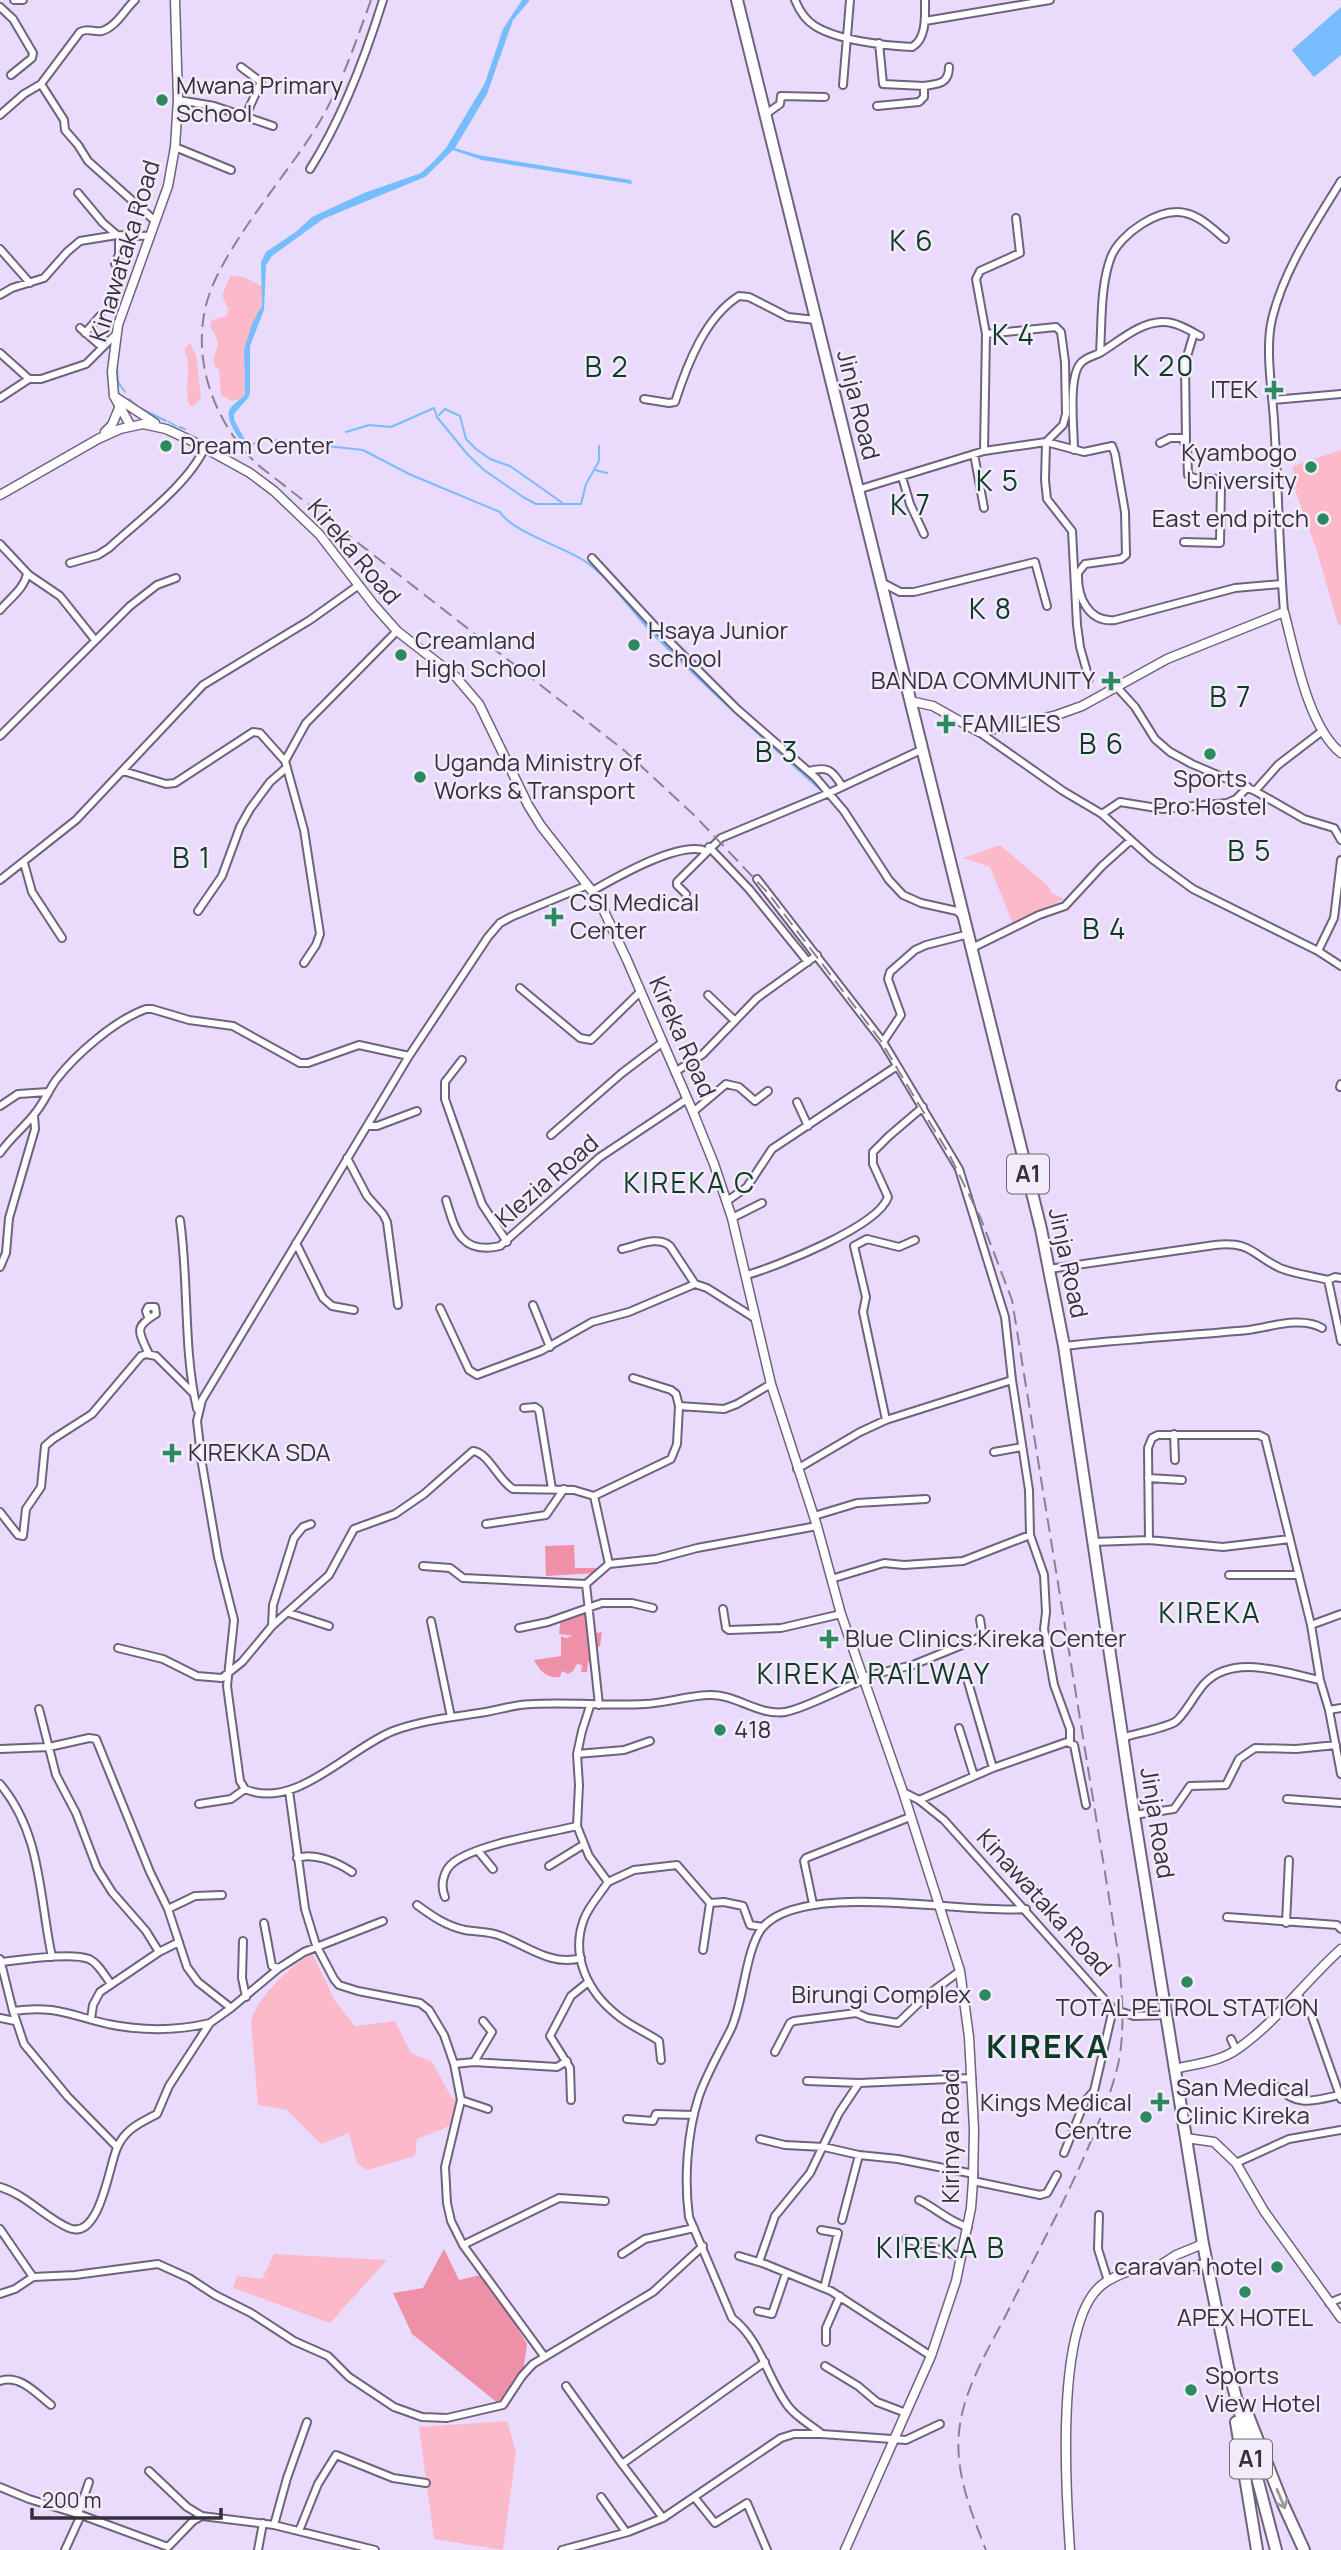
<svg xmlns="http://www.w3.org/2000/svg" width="1341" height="2550" font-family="Manrope,sans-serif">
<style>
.green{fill:#fbb9c9}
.forest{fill:#ef90a9}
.water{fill:#76bdfe}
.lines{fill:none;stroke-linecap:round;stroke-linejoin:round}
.stream{stroke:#76bdfe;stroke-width:2}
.street-casing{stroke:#6f627f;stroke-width:10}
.secondary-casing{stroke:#6f627f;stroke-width:11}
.highway-casing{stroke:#6f627f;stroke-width:14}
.street{stroke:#fff;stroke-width:6}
.secondary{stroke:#fff;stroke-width:8}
.highway{stroke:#fff;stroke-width:10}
.rail{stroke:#8a8096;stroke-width:2;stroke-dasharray:14 7;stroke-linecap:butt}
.oneway{stroke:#9a989e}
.poi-dot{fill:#2d8960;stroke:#f2ecfa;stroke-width:2.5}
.labels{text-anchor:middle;stroke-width:5;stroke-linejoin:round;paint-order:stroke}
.shield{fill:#f2ecfa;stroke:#6e6875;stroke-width:2}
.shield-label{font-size:23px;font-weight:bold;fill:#35303c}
.poi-label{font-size:24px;fill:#35303c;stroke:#f2ecfa;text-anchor:start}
.street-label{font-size:24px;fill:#35303c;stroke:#f2ecfa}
.quarter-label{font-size:28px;letter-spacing:2px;fill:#0e3a27;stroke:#f2ecfa}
.district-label{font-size:32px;font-weight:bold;letter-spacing:2px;fill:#0e3a27;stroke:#f2ecfa}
</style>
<rect width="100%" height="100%" fill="#eadbfc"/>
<!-- green -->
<path class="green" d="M231,275L243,277L262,286L263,297L244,370L246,386L243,398L232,401L221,395L219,369L214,366C213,347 225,347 210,327L212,320L227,316L228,309L222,295Z
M190,343L196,355L201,398L194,406H190C182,390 194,367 184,350Z
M1341,450V626L1338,624L1317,551L1294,487L1293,466Z
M1000,845L1048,886L1052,893L1064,899L1013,924L990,867L963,858Z
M312,1953L335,2001L355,2026L395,2021L411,2053L432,2062L452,2098L458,2100L452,2125L417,2139L415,2156L367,2170L357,2163L349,2133L321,2144L287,2110L258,2105L251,2021C257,1997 291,1966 312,1953Z
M274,2254L387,2260L330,2323L233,2288L237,2276L262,2279Z
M507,2421L516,2452L503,2550L434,2539L419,2427Z"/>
<!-- forest -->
<path class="forest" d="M574,1545L575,1568H598V1573L546,1576L545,1546Z
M585,1610L591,1634L602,1632L600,1646L587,1653L597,1654L596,1662H588L587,1672H581L582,1665L577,1664L573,1671L568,1674L562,1671L560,1677C547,1679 539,1670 534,1660L561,1656V1636L566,1638L573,1636L559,1634L561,1616Z
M444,2249L459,2280L481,2275L496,2293L527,2344L523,2372L499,2404L412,2334L393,2293L423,2288Z"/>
<!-- water -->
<path class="water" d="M522,0H530L513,20L487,94L455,148L478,155L631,180L632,184L482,160L453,150L425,177L323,219L272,256L266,265L264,310L250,346V393L248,398L234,414V420L247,443L244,446C239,437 224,420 230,409C234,402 242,400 245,393L244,350L252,324L262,305L261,262L266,252L297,231L312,217L364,193L421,173L434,161L446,148L485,83L503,29Z
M1341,7V55L1314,77L1292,50Z"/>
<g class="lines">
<!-- stream -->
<path class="stream" d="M117,364L118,382L125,392
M129,399L136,405
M140,408L166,421
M439,415L445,409L460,416L466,439L476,449L490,459L510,466L564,504
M169,422L176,426
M179,427L185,429
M346,432L369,425L391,427L434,408L437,417L468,455L484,470L523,497L536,504H581L586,484L599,461V446
M245,445L246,447L265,439L363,450L409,474L500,512C511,531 563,547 583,560C612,579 631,612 656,637C710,691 767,742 824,793
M595,470L607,473"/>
<defs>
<path id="street" d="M14,0H23
M795,0C799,10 805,20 815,26C837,40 885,46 912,47C927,39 925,15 925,0
M0,7L13,19L33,53L32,58L11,75
M925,21L1050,0
M241,67L261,82L245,117
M41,84L64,120L65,130L78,145L88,161L155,221
M843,85L850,0
M924,86C938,84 949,84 949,67
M178,100L214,106L273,126
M877,106L919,102L924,97V86L883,84L879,43
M766,114L780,104L781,96L825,97
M0,115L24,94L41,84L80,32C88,27 94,33 102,31C116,27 125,9 135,0
M175,147L231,170
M310,169C343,117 365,58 383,0
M78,193L103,223L117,235L150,236
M0,249L30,283
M115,264L119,254V242L124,236
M0,295L12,288L44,278L67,252L80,241L117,235
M80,328L102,347
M85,333L100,316
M986,334L1056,327L1061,332L1065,362L1066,414L1063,425L1046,442L1045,480L1047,499L1072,531L1077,625L1080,647L1089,679
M0,353L29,379H41L86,364L116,334
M1100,353C1118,342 1141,321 1164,322C1176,322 1189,330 1200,336
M0,398L29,379
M644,399L669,403L675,402C687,365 705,317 739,296L749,297L788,317L816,320
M1273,400L1341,394
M1186,442L1185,363L1194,333
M1160,443L1170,438H1182L1187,448L1188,475L1194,478L1217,479L1221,484L1220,543L1184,542
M1074,450C1074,430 1068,379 1080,364C1084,358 1093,356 1100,353C1102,323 1100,286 1111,257C1120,234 1159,207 1185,213C1200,216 1213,229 1225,239
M984,451L986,334L976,279L980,271L1020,253L1016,218
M974,454L984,508
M902,477L910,504L924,534
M857,490L984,451L1046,442L1084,452L1112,446L1115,454L1125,512L1126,555L1121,559L1085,564L1078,573C1077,596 1088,623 1115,620L1235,588L1282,584
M0,544L29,575L60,596L95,640
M592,558L661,633L737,709L816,778L844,811L889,880L903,895L921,903L957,911L961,915
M70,563L98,555L109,548C138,521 189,484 205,447
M881,582L900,592H914L1035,562L1047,606
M0,610C10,598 24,589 27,574
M1284,612C1279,548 1278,484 1274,420C1272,390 1265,348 1272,319C1284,269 1315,224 1341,181
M1116,686L1135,707L1155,739L1170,752L1192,764L1255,791L1304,819L1334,828L1341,840
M979,732L1063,791L1102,814L1152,859L1193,889L1318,951L1341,966
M0,736L130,606L157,585L176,578
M285,761L306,723L397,631
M123,771L166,784L175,783L253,732L260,733L285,761L304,830L320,934L316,945L304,963
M809,771C828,766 832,770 842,786
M1255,791L1278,765L1321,732
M1102,814L1120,802L1163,809L1227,803L1236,799L1248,787
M709,847L749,889L808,962
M24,863L32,892L62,938
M757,879L883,1042
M0,880L76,820L203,685L310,620L359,585
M588,885L511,917L500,923L488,937L409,1056L202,1400L197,1421L202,1464L218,1557L234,1620L227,1686L240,1781L245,1789C295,1811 348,1749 393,1731C422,1720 455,1717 486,1712C502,1709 517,1704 533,1704C570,1702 607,1706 645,1704C666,1703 686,1696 708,1695C734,1693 758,1716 785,1712C804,1709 843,1688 863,1680
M592,891C615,878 680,840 706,851
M686,894L677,885V882L721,838L829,793L921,750
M198,911L222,876L240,827L250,809L270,782L286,768
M969,934L926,945L915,950L890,972L888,979L901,1015L883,1042L959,1169L1005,1317L1012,1380
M972,948L1039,915L1065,906L1102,866L1131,840
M1318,951L1334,918L1341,860
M520,988L580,1038L591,1040L640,992
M708,995L734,1020
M462,1060L445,1082V1099L482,1204L507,1242
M675,1072L703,1054L757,998L817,955
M1340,1087L1341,1084
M797,1102L808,1126
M0,1106L18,1094L48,1092
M693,1112L726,1084L739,1087L755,1101L768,1091
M368,1126H377L417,1111
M551,1135L622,1073L663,1042
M0,1153C11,1137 25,1127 36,1112C44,1102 49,1090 56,1080C76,1054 115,1020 146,1009H152L189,1020L233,1026L300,1063H308L359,1045L409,1056
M347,1158L367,1196L383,1214L387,1222L398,1305
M446,1200C455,1230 461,1255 500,1246L600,1157L687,1099
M727,1201L747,1187L772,1149L897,1066
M732,1218L762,1203
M180,1220C189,1283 183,1348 197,1409
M296,1243L323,1298L332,1306L354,1310
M622,1249C637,1246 657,1235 670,1246L695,1284
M0,1267L6,1253L9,1218L35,1129L34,1115
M1049,1269L1215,1245C1252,1241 1252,1255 1280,1268C1294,1274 1313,1276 1328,1280L1341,1341
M747,1275C777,1266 878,1227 888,1197L873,1164V1152L889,1136L923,1107
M1328,1280L1335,1277L1341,1278
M533,1305L550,1347
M440,1308L469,1370L477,1375L541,1351L592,1322L629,1312L695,1284L707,1288L756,1319
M148,1317L146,1311L148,1307H155L156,1314C134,1327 138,1331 149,1354
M1064,1346C1125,1339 1186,1336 1248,1330C1270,1327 1301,1316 1322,1328
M633,1378L671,1390L676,1394L679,1406
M771,1384L737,1404L724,1409L679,1406L677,1444L671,1459L594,1496L609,1564L656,1559L697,1548L817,1526
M524,1408L535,1407L539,1410L552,1489
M886,1420L863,1312L866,1297L854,1246L867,1239L899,1247L915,1240
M1174,1434L1175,1460
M994,1452L1022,1447
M797,1469L860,1432L886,1420L1012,1380L1029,1490L1030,1535L1044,1575L1046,1612L1044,1629L1054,1685L1070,1729V1742
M1148,1478L1182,1480
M0,1512L18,1535L23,1536L26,1509L41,1487L45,1446L53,1439L92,1414L141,1356L146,1354L156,1356L193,1393
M814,1516L857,1503L926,1499
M486,1524L546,1515L564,1489
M1149,1540L1148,1448L1152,1438L1158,1435H1259L1265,1438L1311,1625L1320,1680L1329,1710L1341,1774
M1093,1542L1149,1540L1223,1547L1290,1539
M423,1566L450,1568L463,1578L586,1584
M1229,1575H1299
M831,1579L884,1563L904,1565L963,1561L1030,1535
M723,1609L726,1628L729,1630L781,1628L841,1614
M289,1613L329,1626
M431,1621L451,1717
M1311,1625L1341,1614
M272,1626L273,1605L294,1538L303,1527L311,1524
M519,1628L548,1622L602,1603H632L653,1608
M118,1648L163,1659L197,1676L222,1678L242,1662L272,1626L329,1575L354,1529L395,1514L424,1494L473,1451C489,1453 498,1480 513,1489L574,1490L594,1496
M863,1677L913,1665L979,1638L982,1632L980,1619
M968,1682L993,1768
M599,1705L586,1584L609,1564
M39,1709L56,1775L76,1813L97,1868L112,1892L146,1931L159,1952
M1329,1710L1341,1708
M959,1728L974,1776
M1122,1738C1137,1733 1162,1729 1175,1722C1184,1716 1196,1692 1205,1683C1234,1653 1285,1673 1320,1680
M0,1749L49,1747L89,1738L96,1739L150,1872L168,1909L187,1967L198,1982L231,2008L279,1968L304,1952L383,1921
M577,1754L624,1750L650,1741
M0,1784C42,1834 39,1897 52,1957
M289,1791L305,1909L316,1945L334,1979L339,1985L358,1991L420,2003L429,2010L444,2035L454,2064L461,2100L445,2167L447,2203L451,2221L463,2245L544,2356
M903,1792L919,1800L944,1820L1113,2009L1134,2016L1166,2015
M1287,1799L1341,1803
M919,1800L993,1768L1067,1742L1074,1745L1086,1805
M199,1804L231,1799L245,1789
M1134,1815L1174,1809L1190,1786L1226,1785L1239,1759L1255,1748L1296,1749L1336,1745
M577,1826L589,1856L608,1882C600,1894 589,1906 584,1919C570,1956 588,1992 617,2015C630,2026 646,2032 659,2041L661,2060
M479,1852L493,1869
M297,1858C314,1852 337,1862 352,1872
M549,1866L583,1845
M608,1882L634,1870L677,1865L710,1903
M445,1897C440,1886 443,1870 454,1862C481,1843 544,1834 577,1826L579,1785L577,1754L582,1731L590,1706
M813,1904L804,1861L806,1858L910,1817
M417,1905C432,1916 446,1926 465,1930C476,1932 487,1931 498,1935C525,1944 550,1967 581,1958
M168,1909L195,1896L222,1895
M1227,1917L1337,1925L1341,1929
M264,1923L272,1966L279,1968
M1286,1923L1289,1860
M243,1941L242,1978L246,1997
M703,1950L710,1903L724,1902L743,1906L750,1925L763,1927
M0,1959L13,2011C56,2005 69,2015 108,2024C142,2031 176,2031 210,2023
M1,1962C21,1960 71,1952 89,1959C98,1963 105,1976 111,1984
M1297,1994L1311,2014L1341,2099
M13,2011L24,2044L68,2097L117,2147
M0,2018L15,2021
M91,2019L93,2005L100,1992L159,1952L179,1942
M1231,2039L1236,2050
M775,2052L790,2023L794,2021L856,2013L868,2018L898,2023L926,1996L960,1971
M474,2062L492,2032L483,2021
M454,2064L474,2062L557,2067L567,2061
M807,2081L859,2083L972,2078
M1279,2087C1295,2108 1317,2100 1339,2095
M461,2100L488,2109
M571,2100L570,2068L550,2036L571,1996L587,1983
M627,2119L653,2121L656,2114L694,2115
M760,2139L785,2145L824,2147L859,2155L898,2159L974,2174
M1064,2153L1085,2101L1094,2091L1113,2009
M1236,2163L1289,2139L1341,2130
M973,2181L1040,2195L1047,2193L1057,2175
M0,2187C27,2195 45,2218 69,2228C100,2241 109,2165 117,2148C125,2129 140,2123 157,2114L169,2086L210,2023L231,2008
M919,2200C936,2208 949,2222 968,2227
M1099,2215L1098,2249L1108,2281
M842,2220L859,2155
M0,2229L33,2277
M821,2230L838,2233L824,2288
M906,2239L961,2257
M463,2245L559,2198L605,2201
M622,2254L645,2239L694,2228
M739,2256L765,2264L831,2291L931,2356
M759,2262L775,2216L810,2173L839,2113L859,2083
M0,2294L15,2289L33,2277L75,2275L158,2264L189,2278L215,2295L251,2313L294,2341L328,2356L349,2377L394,2407L422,2417L447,2418L503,2405L522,2376L533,2364L653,2292L703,2246
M1329,2303L1341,2298
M758,2311L772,2314L786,2273
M826,2342V2328L840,2296
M825,2366L858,2386L877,2402L906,2413
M0,2381C20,2374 37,2394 51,2405
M566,2386L622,2464L765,2362
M822,2434C811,2425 796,2417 788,2406C767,2378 761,2340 732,2318L689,2217C684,2179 687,2133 699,2096C707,2073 720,2051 731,2029C744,2001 745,1951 762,1928C802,1879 966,1915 1026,1909
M622,2464L663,2518
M149,2471L187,2507L202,2516
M0,2487L29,2499L81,2515L168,2547L193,2521L202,2516L274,2525L375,2550
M601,2497L626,2532
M695,2498L715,2523L747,2503L767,2550
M78,2514L89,2482
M274,2525L287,2478L307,2422
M299,2531L318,2484L336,2455L393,2478L426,2483
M65,2550L81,2515
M258,2550L263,2523
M562,2550L628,2532L663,2518L781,2438L794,2434H822L906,2440L940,2424"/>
<path id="secondary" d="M114,396L155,423
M130,425L114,396L112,371L118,325L168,186L175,147L178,100L175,0
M105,432L112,425L119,408
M0,495L98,439L120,429L143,424L166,429L192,441L250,473L274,491L319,534L374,605L397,631L456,677L479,704L528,805L541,826L592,891L603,909L627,960L693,1112L714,1164L732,1218L771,1384L817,1526L841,1614L903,1792L960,1971L969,2037L974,2129L973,2181L971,2208L956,2281L931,2356L845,2550
M910,701L933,706L979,732L1054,716L1082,706L1167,659L1284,612C1295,653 1308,727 1341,753
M1175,2069C1194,2064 1219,2062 1236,2050C1276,2023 1305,1981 1341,1949
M1186,2138L1214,2142L1236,2163L1264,2211L1341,2318
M1159,2266L1176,2255L1203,2244
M1070,2550C1066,2493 1054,2320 1103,2284C1117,2274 1142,2265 1159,2266C1163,2266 1166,2268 1170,2268C1182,2269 1195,2265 1207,2264"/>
<path id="highway" d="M737,0L1041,1229L1064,1346L1134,1815L1203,2244L1228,2367L1276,2550
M1244,2405L1283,2504L1304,2550
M1236,2422L1257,2550"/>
</defs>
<!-- street casing -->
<use href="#street" class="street-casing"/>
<!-- secondary casing -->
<use href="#secondary" class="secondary-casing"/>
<!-- highway casing -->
<use href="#highway" class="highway-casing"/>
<!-- street -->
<use href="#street" class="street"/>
<!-- secondary -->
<use href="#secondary" class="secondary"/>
<!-- highway -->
<use href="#highway" class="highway"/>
<!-- rail -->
<path class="rail" d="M371,0C355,44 339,92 314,131C282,180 243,224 217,276C184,341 208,417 258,465L625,751L696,817L768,893L881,1041L904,1080L949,1154L981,1219L1012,1300L1119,1959C1122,1993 1125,2027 1119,2060C1113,2089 1102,2114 1091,2141C1066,2200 1035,2256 1007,2313C988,2350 963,2390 959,2432C955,2473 971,2512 986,2550"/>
</g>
<!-- one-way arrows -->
<defs><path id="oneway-shaft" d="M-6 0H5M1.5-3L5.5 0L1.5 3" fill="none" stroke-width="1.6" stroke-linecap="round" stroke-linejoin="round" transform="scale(1.75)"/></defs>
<use class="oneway" href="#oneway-shaft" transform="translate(1281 2499) rotate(67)"/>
<!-- markers -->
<g class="poi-dot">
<circle cx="162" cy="100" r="7"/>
<path d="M1270.5 379.5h7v7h7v7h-7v7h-7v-7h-7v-7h7z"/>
<circle cx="166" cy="446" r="7"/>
<circle cx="1311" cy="467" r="7"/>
<circle cx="1323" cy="519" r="7"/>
<circle cx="634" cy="645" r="7"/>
<circle cx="401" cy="655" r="7"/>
<path d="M1107.5 670.5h7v7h7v7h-7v7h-7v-7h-7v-7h7z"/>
<path d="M942.5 713.5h7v7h7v7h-7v7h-7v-7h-7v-7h7z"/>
<circle cx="1210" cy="754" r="7"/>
<circle cx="420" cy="777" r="7"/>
<path d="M550.5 906.5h7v7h7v7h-7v7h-7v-7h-7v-7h7z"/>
<path d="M168.5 1442.5h7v7h7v7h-7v7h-7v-7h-7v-7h7z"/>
<path d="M825.5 1628.5h7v7h7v7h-7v7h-7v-7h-7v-7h7z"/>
<circle cx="720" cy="1730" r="7"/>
<circle cx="1187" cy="1982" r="7"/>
<circle cx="985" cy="1995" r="7"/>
<path d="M1156.5 2091.5h7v7h7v7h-7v7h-7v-7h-7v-7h7z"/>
<circle cx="1146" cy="2117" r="7"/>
<circle cx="1277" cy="2267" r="7"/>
<circle cx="1245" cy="2292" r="7"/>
<circle cx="1191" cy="2390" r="7"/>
</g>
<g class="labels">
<!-- shield labels -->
<g class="shield">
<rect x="1007" y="1154.5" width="42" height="39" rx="5"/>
<rect x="1230" y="2439.5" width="42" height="39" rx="5"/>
</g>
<g class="shield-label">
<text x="1028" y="1182">A1</text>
<text x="1251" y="2467">A1</text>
</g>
<!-- poi labels -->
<g class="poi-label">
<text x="176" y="94">Mwana Primary<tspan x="176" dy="28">School</tspan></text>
<text x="1258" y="398" text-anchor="end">ITEK</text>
<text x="180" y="454">Dream Center</text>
<text x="1297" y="461" text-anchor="end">Kyambogo<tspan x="1297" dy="28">University</tspan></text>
<text x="1309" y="527" text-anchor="end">East end pitch</text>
<text x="648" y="639">Hsaya Junior<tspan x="648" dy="28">school</tspan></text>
<text x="415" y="649">Creamland<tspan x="415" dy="28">High School</tspan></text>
<text x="1095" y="689" text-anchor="end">BANDA COMMUNITY</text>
<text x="962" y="732">FAMILIES</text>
<text x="434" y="771">Uganda Ministry of<tspan x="434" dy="28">Works &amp; Transport</tspan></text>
<text x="1210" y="787" text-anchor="middle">Sports<tspan x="1210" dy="28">Pro Hostel</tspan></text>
<text x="570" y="911">CSI Medical<tspan x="570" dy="28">Center</tspan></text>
<text x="188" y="1461">KIREKKA SDA</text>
<text x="845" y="1647">Blue Clinics Kireka Center</text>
<text x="734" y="1738">418</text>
<text x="971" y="2003" text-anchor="end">Birungi Complex</text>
<text x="1187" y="2016" text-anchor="middle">TOTAL PETROL STATION</text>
<text x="1176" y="2096">San Medical<tspan x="1176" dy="28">Clinic Kireka</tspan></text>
<text x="1132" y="2111" text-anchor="end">Kings Medical<tspan x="1132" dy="28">Centre</tspan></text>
<text x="1263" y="2275" text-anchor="end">caravan hotel</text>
<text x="1245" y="2326" text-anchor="middle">APEX HOTEL</text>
<text x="1205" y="2384">Sports<tspan x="1205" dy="28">View Hotel</tspan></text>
</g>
<!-- street labels -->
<g class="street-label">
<text transform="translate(125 251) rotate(-73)" y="8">Kinawataka Road</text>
<text transform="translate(858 405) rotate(76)" y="8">Jinja Road</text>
<text transform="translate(354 552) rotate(50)" y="8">Kireka Road</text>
<text transform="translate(682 1037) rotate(66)" y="8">Kireka Road</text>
<text transform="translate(547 1181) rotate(-41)" y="8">Klezia Road</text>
<text transform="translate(1068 1263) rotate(78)" y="8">Jinja Road</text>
<text transform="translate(1157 1823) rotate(81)" y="8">Jinja Road</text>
<text transform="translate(1044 1903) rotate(48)" y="8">Kinawataka Road</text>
<text transform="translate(951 2136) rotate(-90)" y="8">Kirinya Road</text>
</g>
<!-- quarter labels -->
<g class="quarter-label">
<text x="912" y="251">K 6</text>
<text x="1014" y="345">K 4</text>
<text x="1164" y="376">K 20</text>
<text x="607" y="377">B 2</text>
<text x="998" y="491">K 5</text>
<text x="911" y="515">K 7</text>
<text x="991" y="619">K 8</text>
<text x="1231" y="707">B 7</text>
<text x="1102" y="754">B 6</text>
<text x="777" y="762">B 3</text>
<text x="1250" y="861">B 5</text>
<text x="192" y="868">B 1</text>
<text x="1105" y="939">B 4</text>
<text x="690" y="1193">KIREKA C</text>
<text x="1210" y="1623">KIREKA</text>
<text x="874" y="1684">KIREKA RAILWAY</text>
<text x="941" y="2258">KIREKA B</text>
</g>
<!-- district labels -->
<g class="district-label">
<text x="1048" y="2058">KIREKA</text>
</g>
</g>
<!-- scale -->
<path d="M32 2508v10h189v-10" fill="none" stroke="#35303c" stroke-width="3.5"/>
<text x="42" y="2508" font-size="21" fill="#35303c" stroke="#f2ecfa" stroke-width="5" paint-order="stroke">200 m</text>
</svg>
